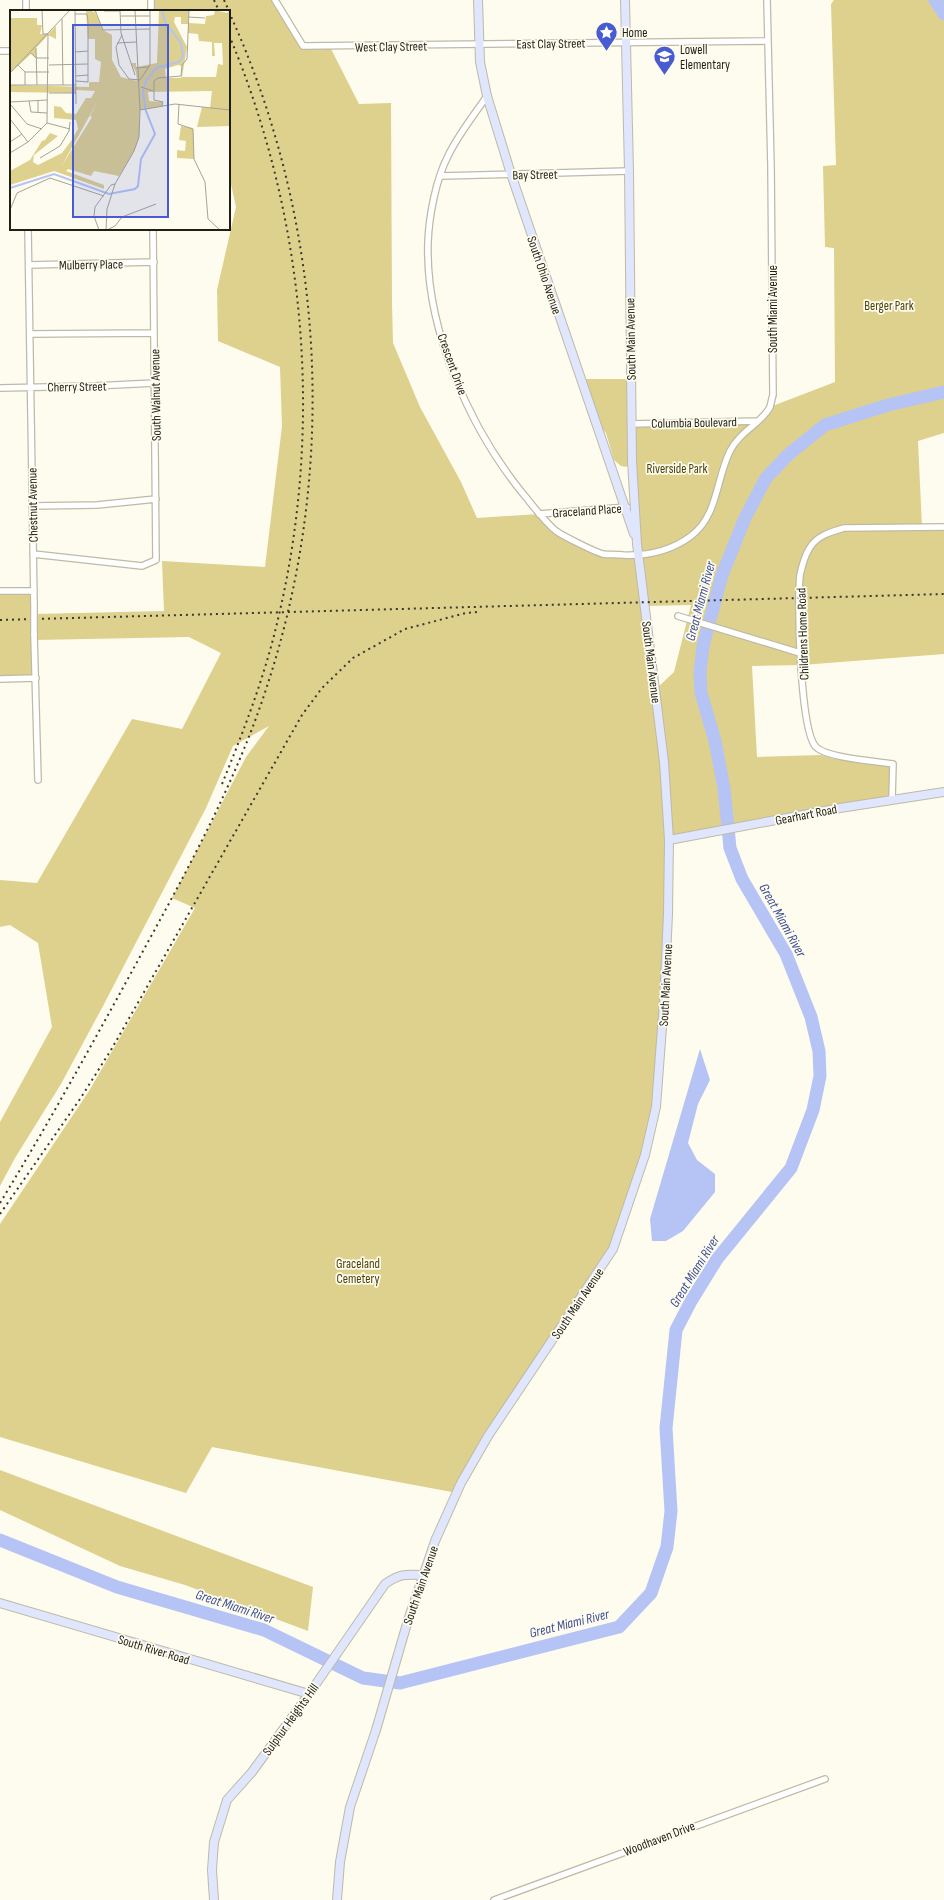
<svg xmlns="http://www.w3.org/2000/svg" width="944" height="1900" font-family="'Sofia Sans Condensed',sans-serif">
<style>
.green{fill:#ded08d;fill-rule:evenodd}
.water{fill:#b5c4f5}
.lines{fill:none;stroke-linecap:round;stroke-linejoin:round}
.river{stroke:#b5c4f5;stroke-width:13}
.street-casing{stroke:#bebaa5;stroke-width:8}
.secondary-casing{stroke:#bebaa5;stroke-width:10}
.street{stroke:#fff;stroke-width:5.5}
.secondary{stroke:#e0e6fe;stroke-width:8}
.rail{stroke:#39382f;stroke-width:2;stroke-dasharray:2 4;stroke-linecap:butt}
.street-bridge-casing{stroke:#bebaa5;stroke-width:8;stroke-linecap:butt}
.street-bridge{stroke:#fff;stroke-width:5.5}
.labels{text-anchor:middle;stroke-width:3.5;stroke-linejoin:round;paint-order:stroke}
.poi-label{font-size:13px;fill:#201f17;stroke:#fefcef;text-anchor:start}
.street-label{font-size:13px;fill:#201f17;stroke:#fefcef}
.park-label{font-size:13px;fill:#4b4009;stroke:#fefcef}
.water-label{font-size:14px;font-style:italic;fill:#3f4f97;stroke:#fefcef}
.inset-river{fill:none;stroke:#b5c4f5;stroke-width:2}
.inset-road{fill:none;stroke:#a5a499;stroke-width:1}
.view{fill:#485bd0;fill-opacity:0.15;stroke:#485bd0;stroke-width:2}
.inset-edge{fill:none;stroke:#201f17;stroke-width:2}
</style>
<rect width="100%" height="100%" fill="#fefcef"/>
<!-- green -->
<path class="green" d="M151,0H275L303,46L330,47L359,104L391,103L392,303L393,343L420,407L461,482L477,518L539,514L557,531L601,554L639,556L631,462L626,467L621,466L614,460L606,433L594,419L580,379H631V423L758,421L770,407L835,382L834,248L825,247L823,166L836,165L831,4L834,0H944V433L918,441L922,527H944V654L802,665L752,666L757,757L821,755L834,759L884,765L891,768L892,799L669,841L656,1107L613,1249L507,1408L457,1493L212,1447L186,1493L0,1437V1224L89,1091L195,908L172,898L246,757L269,726L233,746L206,808L103,1006L61,1084L15,1158L0,1186V1122L52,1027L38,943L10,925L0,927V880L37,883L132,719L182,729L221,653L189,637L35,640L36,678L0,679V591H34V614L164,611L162,561L265,567L282,426L280,367L218,341L217,290L236,207L229,175V11H151ZM691,605L674,672L656,689L645,606Z
M0,1470L313,1587L308,1631L185,1585L120,1566L0,1510Z"/>
<!-- water -->
<path class="water" d="M700,1049L710,1080L698,1104L688,1143L697,1160L715,1174V1192L683,1231L666,1241H652L650,1219Z"/>
<g class="lines">
<!-- river -->
<path class="river" d="M935,0L944,14
M0,1540L117,1587L264,1630L363,1678L400,1683L619,1627L651,1593L667,1547L671,1511L666,1428L676,1330L691,1301L717,1259L791,1168L813,1110L820,1076L819,1051L811,1017L786,954L742,879L730,848L724,788L715,741L701,693L700,672L703,646L722,575L745,518L766,478L789,454L825,425L888,405L944,392"/>
<defs>
<path id="street" d="M26,0V11
M151,0V11
M275,0L303,46L768,41
M0,51H11
M487,96C474,115 458,135 448,156C436,179 429,216 428,242C425,329 470,429 524,495C534,507 544,521 556,531C563,536 595,552 603,554C609,555 616,554 623,555C646,556 671,551 691,536C718,516 716,479 730,451C740,431 762,423 770,407C771,403 772,398 773,395L771,166L767,0
M440,176L629,171
M28,229L34,603
M29,265L154,262
M30,334L154,333
M0,388L94,386L155,383
M631,424L758,421
M32,506L97,505L156,499
M539,514L627,507
M33,554L142,566L156,560L153,229
M0,591H34
M678,616L800,653
M34,634L38,780
M0,679L36,678
M892,799L893,764C875,761 827,758 816,747C800,731 797,601 800,575C802,566 804,557 809,549C816,536 830,532 844,528L944,527
M494,1900L825,1779"/>
<path id="secondary" d="M478,0L480,62L487,96L511,174L634,534
M669,840L840,808L944,792
M0,1603L309,1694
M214,1900L212,1870L214,1842L227,1800L252,1772L309,1694L385,1584C399,1574 405,1574 423,1575
M337,1900L340,1862L350,1807L376,1730L408,1620L435,1541L461,1483L488,1436L613,1249L645,1155L656,1107L664,1001L668,914L669,840L664,762L637,544L632,461L629,171L625,0"/>
</defs>
<!-- street casing -->
<use href="#street" class="street-casing"/>
<!-- secondary casing -->
<use href="#secondary" class="secondary-casing"/>
<!-- street -->
<use href="#street" class="street"/>
<!-- secondary -->
<use href="#secondary" class="secondary"/>
<!-- rail -->
<path class="rail" d="M214,0L219,11
M224,0L229,11
M0,620L944,594
M222,784C244,730 265,676 278,619C324,426 306,218 229,35
M0,1203C50,1121 96,1037 142,953C190,865 239,776 269,680C339,462 324,220 229,12
M0,1214L80,1099L111,1050L302,715L322,688L353,658L405,629L466,613L478,612"/>
<defs>
<path id="street-bridge" d="M34,603V634"/>
</defs>
<!-- street-bridge casing -->
<use href="#street-bridge" class="street-bridge-casing"/>
<!-- street-bridge -->
<use href="#street-bridge" class="street-bridge"/>
</g>
<!-- icons -->
<defs>
<symbol id="sight-pin" viewBox="-11 -11 22 30"><path d="M0 17L-7.5 6A9.5 9.5 0 1 1 7.5 6Z" fill="#485bd0" stroke="#fefcef"/><path d="M0-6L1.8-2.2L6-1.7L2.9 1.2L3.7 5.4L0 3.3L-3.7 5.4L-2.9 1.2L-6-1.7L-1.8-2.2Z" fill="#fff"/></symbol>
<symbol id="school-pin" viewBox="-11 -11 22 30"><path d="M0 17L-7.5 6A9.5 9.5 0 1 1 7.5 6Z" fill="#485bd0" stroke="#fefcef"/><path d="M0-5L7-2L0 1L-7-2ZM-4 1L0 2.5L4 1V4Q0 6-4 4Z" fill="#fff"/></symbol>
</defs>
<g fill-rule="evenodd">
<use href="#sight-pin" x="594" y="20" width="25" height="34"/>
<use href="#school-pin" x="652" y="44" width="25" height="34"/>
</g>
<g class="labels">
<!-- poi labels -->
<g class="poi-label">
<text x="622" y="37">Home</text>
<text x="680" y="54">Lowell<tspan x="680" dy="15">Elementary</tspan></text>
</g>
<!-- street labels -->
<g class="street-label">
<text transform="translate(551 43) rotate(-1)" y="5">East Clay Street</text>
<text transform="translate(391 46) rotate(-1)" y="5">West Clay Street</text>
<text transform="translate(535 174) rotate(-1)" y="5">Bay Street</text>
<text transform="translate(91 264) rotate(-1)" y="5">Mulberry Place</text>
<text transform="translate(545 275) rotate(71)" y="5">South Ohio Avenue</text>
<text transform="translate(772 309) rotate(-90)" y="5">South Miami Avenue</text>
<text transform="translate(630 339) rotate(-91)" y="5">South Main Avenue</text>
<text transform="translate(453 364) rotate(70)" y="5">Crescent Drive</text>
<text transform="translate(77 386) rotate(-1)" y="5">Cherry Street</text>
<text transform="translate(155 395) rotate(-91)" y="5">South Walnut Avenue</text>
<text transform="translate(694 422) rotate(-1)" y="5">Columbia Boulevard</text>
<text transform="translate(32 505) rotate(-91)" y="5">Chestnut Avenue</text>
<text transform="translate(587 510) rotate(-4)" y="5">Graceland Place</text>
<text transform="translate(802 634) rotate(-92)" y="5">Childrens Home Road</text>
<text transform="translate(652 662) rotate(83)" y="5">South Main Avenue</text>
<text transform="translate(806 814) rotate(-11)" y="5">Gearhart Road</text>
<text transform="translate(665 985) rotate(-87)" y="5">South Main Avenue</text>
<text transform="translate(577 1303) rotate(-56)" y="5">South Main Avenue</text>
<text transform="translate(420 1585) rotate(-71)" y="5">South Main Avenue</text>
<text transform="translate(154 1649) rotate(17)" y="5">South River Road</text>
<text transform="translate(290 1719) rotate(-54)" y="5">Sulphur Heights Hill</text>
<text transform="translate(659 1838) rotate(-21)" y="5">Woodhaven Drive</text>
</g>
<!-- park labels -->
<g class="park-label">
<text x="889" y="310">Berger Park</text>
<text x="677" y="473">Riverside Park</text>
<text x="358" y="1268">Graceland<tspan x="358" dy="15">Cemetery</tspan></text>
</g>
<!-- water labels -->
<g class="water-label">
<text transform="translate(700 601) rotate(-75)" y="5">Great Miami River</text>
<text transform="translate(783 920) rotate(61)" y="5">Great Miami River</text>
<text transform="translate(694 1271) rotate(-58)" y="5">Great Miami River</text>
<text transform="translate(235 1606) rotate(18)" y="5">Great Miami River</text>
<text transform="translate(569 1623) rotate(-14)" y="5">Great Miami River</text>
</g>
</g>
<!-- overview -->
<g transform="translate(10 10)">
<rect width="220" height="220" fill="#fefcef"/>
<path d="M76,0L85,2L93,20L102,25V50L111,67L127,71L126,62L121,53H126V57L147,53L149,0H179L178,13L195,14L196,6L204,5L205,0L217,3L220,0V116L187,117L192,97L200,98L202,81L138,82L139,91L152,92V96L130,100L129,127L124,141L109,166L84,161L81,166L58,159L56,161L94,175V179L44,161L0,175V161L20,150L32,131L35,130L40,123L48,126L24,145L23,152L28,155L52,143L61,131L68,119L66,110L44,108V96L51,97L56,103L66,104L76,88H81L85,81L66,80V83L0,82V75L79,77V72H89L91,52L85,49V29H78ZM165,7H171V14H178V23L188,24L189,31L202,32V46H205L204,33H212L213,55L208,54L206,67H172L177,37L164,12ZM168,55L172,56L171,68H156L155,59ZM89,89L80,106L82,107L51,157ZM0,8H27V15H32L30,24H38L46,16V29L38,25L26,38V48L21,44L0,63ZM171,116L183,118L184,149L167,148V140L175,141L176,131L169,130Z" fill="#ded08d" fill-rule="evenodd"/>
<path class="inset-river" d="M0,178L44,164L99,184L125,179L128,176L131,149L145,124L136,101L133,83L135,73L146,58L169,52L173,46L171,33L155,12L152,0"/>
<path class="inset-road" d="M32,0L33,24M65,0L66,94M85,0L93,20L140,19M110,0L111,23L125,65M94,1H110M65,4H77L78,12V72L66,71M111,6H140M178,7L195,8M52,9L53,75M112,25L106,37L109,55L119,69L130,70L140,55V0M107,33L126,32M26,38L27,75M65,42L78,41M21,43L26,48H39M8,55L15,62V75M39,55L78,54M126,58L139,57M15,62H39M0,63L60,0M66,66L78,65M0,75H66M131,77L143,81M39,83H66M28,90V103M19,91L21,102L37,103M0,92L37,90M0,94L17,114L32,119M169,94L168,114L183,119L184,149L195,172L198,209L210,220M152,96L153,92L144,90V71L148,68L171,66L172,55L177,49L179,0M130,100L165,94L220,100M0,109L18,132M37,113L60,119M0,132L12,124M0,143L18,132L37,113L38,24H33M30,148L50,136L59,121L60,112M0,200L7,183L40,168L94,186M89,220L84,206L85,197L101,175L105,174M96,220L97,199L105,174L124,141L129,127L130,100L125,0M97,220L105,216L112,207L146,194"/>
<path class="view" d="M63,15H158V207H63Z"/>
<rect width="220" height="220" class="inset-edge"/>
</g>
</svg>
